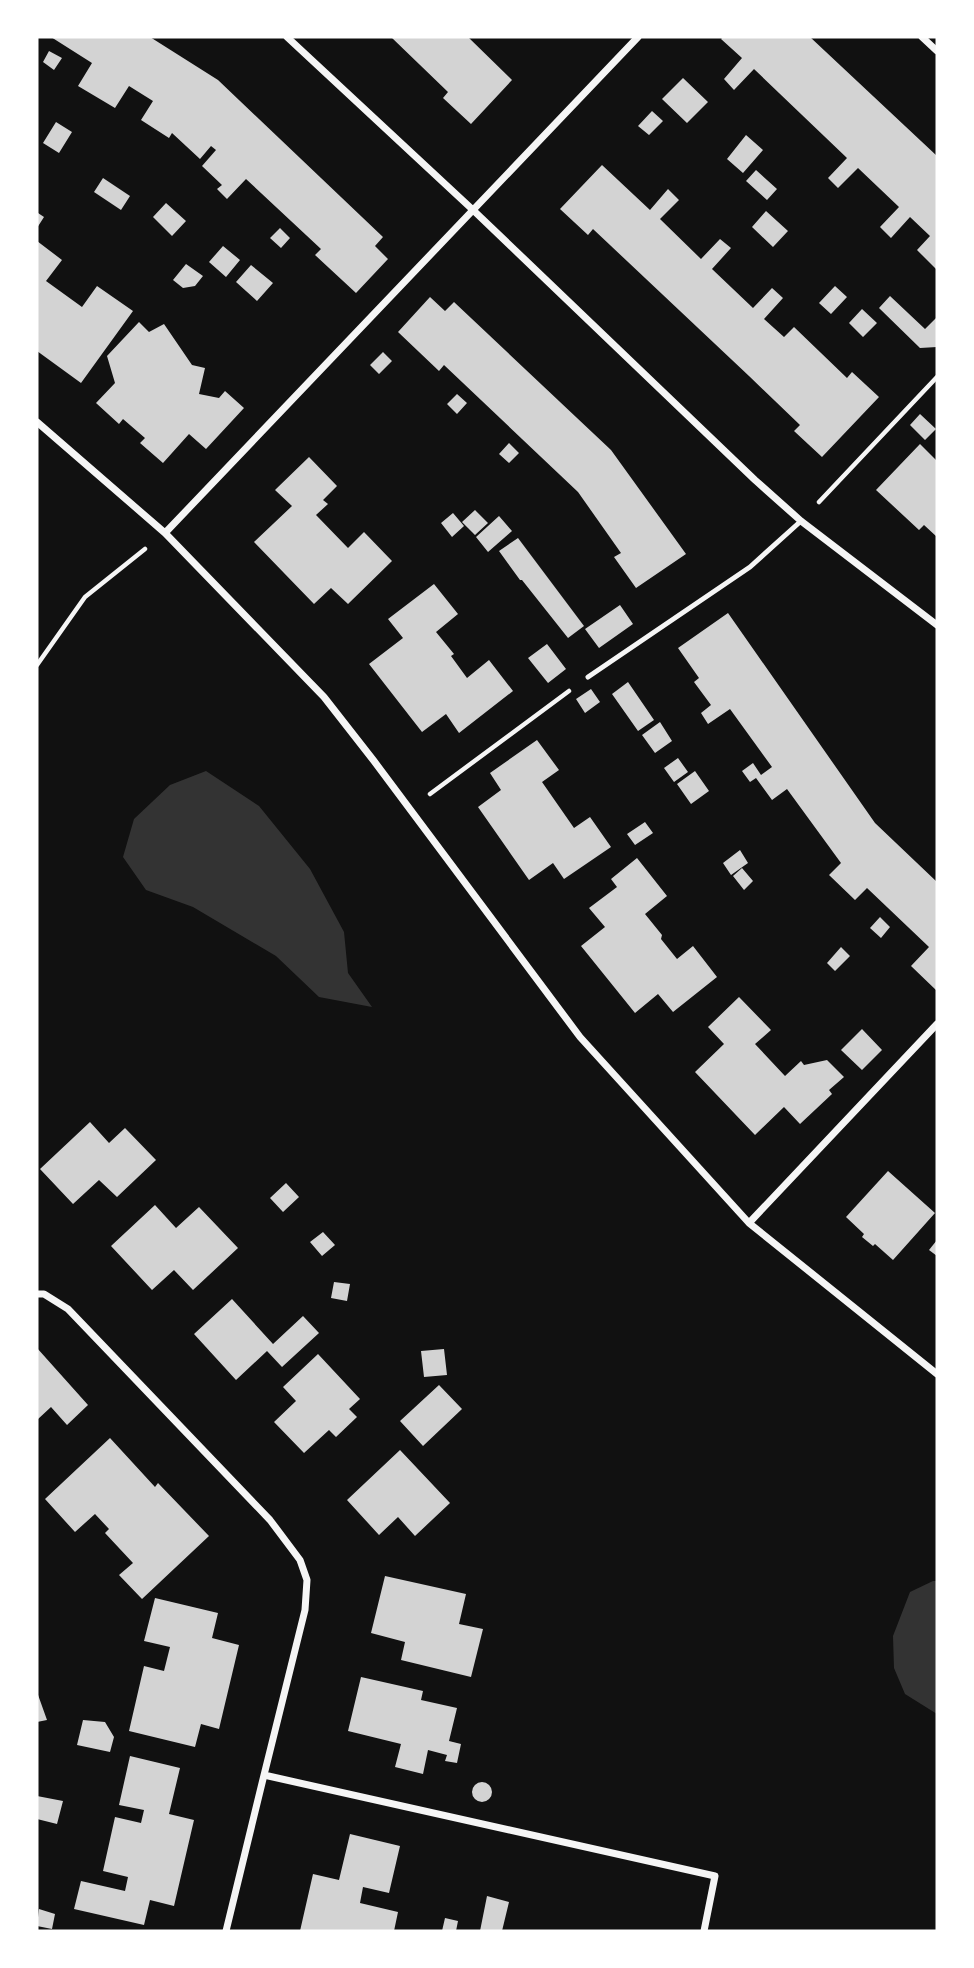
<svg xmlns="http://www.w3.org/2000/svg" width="974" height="1968" font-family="'PT Sans Narrow',sans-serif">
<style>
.water{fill:#333}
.building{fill:#d3d3d3}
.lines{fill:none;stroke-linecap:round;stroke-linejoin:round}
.path{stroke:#f5f5f5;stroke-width:4.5}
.service{stroke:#f5f5f5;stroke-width:5}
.minor{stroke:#f5f5f5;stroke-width:7}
</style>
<rect width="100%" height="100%" fill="#111"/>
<!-- water -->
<path class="water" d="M206,771L259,806L310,869L344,932L348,973L372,1007L319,997L276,956L193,907L146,890L123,857L134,819L170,785Z
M933,1581H937V1714L905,1694L894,1668L893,1636L910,1592Z"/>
<!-- building -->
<path class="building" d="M51,37H150L218,80L383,237L375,246L388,259L356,293L315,255L321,249L246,179L227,199L217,189L222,185L202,166L216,150L211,146L200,159L172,133L169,138L141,120L153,101L129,86L115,108L78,86L92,63Z
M391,37H468L512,80L471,124L443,98L448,92Z
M723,37H810L937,156V270L917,250L930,236L910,217L891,238L880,227L899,207L858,168L838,188L828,178L847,158L754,69L734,90L724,79L742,58L721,39Z
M49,51L62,58L54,70L43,62Z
M683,78L708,102L687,123L662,99Z
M652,111L663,121L649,135L638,126Z
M56,122L72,132L59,153L43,143Z
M746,135L763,150L743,173L727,159Z
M602,165L650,210L668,189L679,200L660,219L701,259L720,239L731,248L712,269L753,308L772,288L783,298L764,319L784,337L794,327L847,378L852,372L879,397L822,457L794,431L800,425L749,376L593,229L588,235L560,209Z
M756,170L777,189L767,200L746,181Z
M103,178L130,196L121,210L94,192Z
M166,203L186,221L172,236L153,217Z
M766,211L788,231L773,247L752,227Z
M38,213L44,217L37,228V215Z
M280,228L290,238L281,248L270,238Z
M37,241L62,260L46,281L82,307L97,286L133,311L81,383L37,351Z
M223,246L240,260L226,277L209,262Z
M186,264L203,276L195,286L183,288L173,280Z
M251,265L273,283L257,301L236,282Z
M835,286L847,297L831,314L819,303Z
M890,296L925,329L937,317V347L920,348L879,308Z
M430,297L445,311L454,302L611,450L686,554L636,588L614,557L621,553L578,492L444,365L439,371L398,332Z
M862,309L877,323L863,337L849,323Z
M139,322L149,332L164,324L192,365L205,368L199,394L219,398L225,391L244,408L206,449L189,434L163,463L140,443L145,438L123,419L119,424L96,403L115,383L107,356Z
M383,352L392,361L379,374L370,365Z
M457,394L467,403L457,414L447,404Z
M920,414L936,429L925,440L910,425Z
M509,443L519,453L509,463L499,454Z
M920,444L937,461V537L924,525L919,530L876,490Z
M309,457L337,486L323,500L328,504L316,515L348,548L364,532L392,561L348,604L331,588L314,604L254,542L292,506L275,490Z
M475,510L488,523L475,535L462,522Z
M453,513L464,526L452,537L441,523Z
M499,516L512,531L488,552L476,537Z
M518,538L584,626L568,638L522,580H520L499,551Z
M434,584L458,614L436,632L454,654L451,656L467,678L489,660L513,691L459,733L446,714L422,732L369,664L403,638L388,619Z
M620,605L633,624L599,648L585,629Z
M728,613L875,823L937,882V991L911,966L929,947L867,888L855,900L829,875L841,863L787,789L772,800L756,778L750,782L742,771L753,763L761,775L772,767L730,709L708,724L701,713L711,705L694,682L699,678L678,648Z
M547,644L566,669L548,683L528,658Z
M628,682L654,720L638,731L612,694Z
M591,689L600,702L585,713L576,699Z
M660,722L672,741L655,753L642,735Z
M537,740L559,770L542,782L574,828L590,817L611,847L564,879L553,863L529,880L478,807L501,790L490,773Z
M678,758L688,772L674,782L664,768Z
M695,771L709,791L691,804L677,784Z
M645,822L653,833L635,845L627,834Z
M740,850L748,863L731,875L723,863Z
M637,858L667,896L645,914L662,935L661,939L677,959L693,946L717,977L673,1012L658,994L635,1013L581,946L605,927L589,908L617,887L611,879Z
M742,868L753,881L744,890L733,876Z
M880,917L890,927L881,938L870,928Z
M841,947L850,956L835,971L827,963Z
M739,997L771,1030L755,1044L785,1076L801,1061L804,1065L827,1060L844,1077L829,1090L832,1094L800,1124L784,1107L755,1135L695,1072L724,1044L708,1027Z
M862,1029L882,1050L862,1070L841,1050Z
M90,1122L109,1143L125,1128L156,1160L117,1197L99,1180L73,1204L40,1169Z
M888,1171L935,1213L893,1260L875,1244L873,1246L862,1237L864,1234L846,1217Z
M286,1183L299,1197L283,1212L270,1198Z
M155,1205L176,1228L199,1207L238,1248L193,1290L174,1270L152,1290L111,1246Z
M323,1232L335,1245L322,1256L310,1242Z
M937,1240V1256L929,1250Z
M334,1282L350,1284L347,1301L331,1298Z
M232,1299L273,1344L303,1316L319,1333L282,1367L267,1351L236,1380L194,1334Z
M37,1348L88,1405L67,1425L51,1407L37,1420Z
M444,1349L447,1375L424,1377L421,1351Z
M318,1354L360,1399L349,1409L357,1417L336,1437L329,1430L304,1453L274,1422L296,1401L283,1387Z
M439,1385L462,1409L423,1446L400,1421Z
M110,1438L155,1487L158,1483L209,1536L142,1599L119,1575L133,1563L105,1533L109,1529L95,1514L75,1532L45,1499Z
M400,1450L450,1503L415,1536L398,1517L379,1535L347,1500Z
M385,1576L466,1594L459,1624L483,1629L471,1677L401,1660L405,1642L371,1633Z
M155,1598L218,1613L212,1638L239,1645L219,1729L201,1724L195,1747L129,1731L144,1666L164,1671L170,1647L144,1641Z
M361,1677L423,1691L421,1700L457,1708L449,1741L461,1744L457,1763L445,1761L447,1755L428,1750L423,1774L395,1767L401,1744L348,1731Z
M37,1692L47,1720L37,1722Z
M83,1720L105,1722L114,1737L110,1752L77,1745Z
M130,1756L180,1768L169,1814L194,1820L174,1906L150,1900L144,1925L74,1909L81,1881L125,1891L128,1877L103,1871L115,1817L141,1823L144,1810L119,1805Z
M472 1792a10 10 0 1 1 20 0a10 10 0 1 1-20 0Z
M37,1796L63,1801L57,1824L37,1819Z
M350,1834L400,1846L389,1893L363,1887L360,1903L398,1912L394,1931H300L313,1874L339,1880Z
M487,1896L509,1902L502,1931H480Z
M39,1909L55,1914L52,1929L37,1926Z
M445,1918L458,1921L456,1931H442Z"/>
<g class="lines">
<!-- path -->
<path class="path" d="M819,502L937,377
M37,665L85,597L145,549
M430,794L569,691"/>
<!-- service -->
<path class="service" d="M588,677L750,567L801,521"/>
<!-- minor -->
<path class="minor" d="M287,37L473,210L755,480L801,521L937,625
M922,37L937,51
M37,422L165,533L324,697L374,761L580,1037L749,1223L937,1374
M165,533L638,37
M749,1223L937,1024
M37,1294H44L68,1309L270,1520L300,1560L307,1580L305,1610L264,1775
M226,1931L264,1775L715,1876L704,1931"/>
</g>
<!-- border -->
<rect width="974" height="1968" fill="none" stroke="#ffffff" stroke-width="77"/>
</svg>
